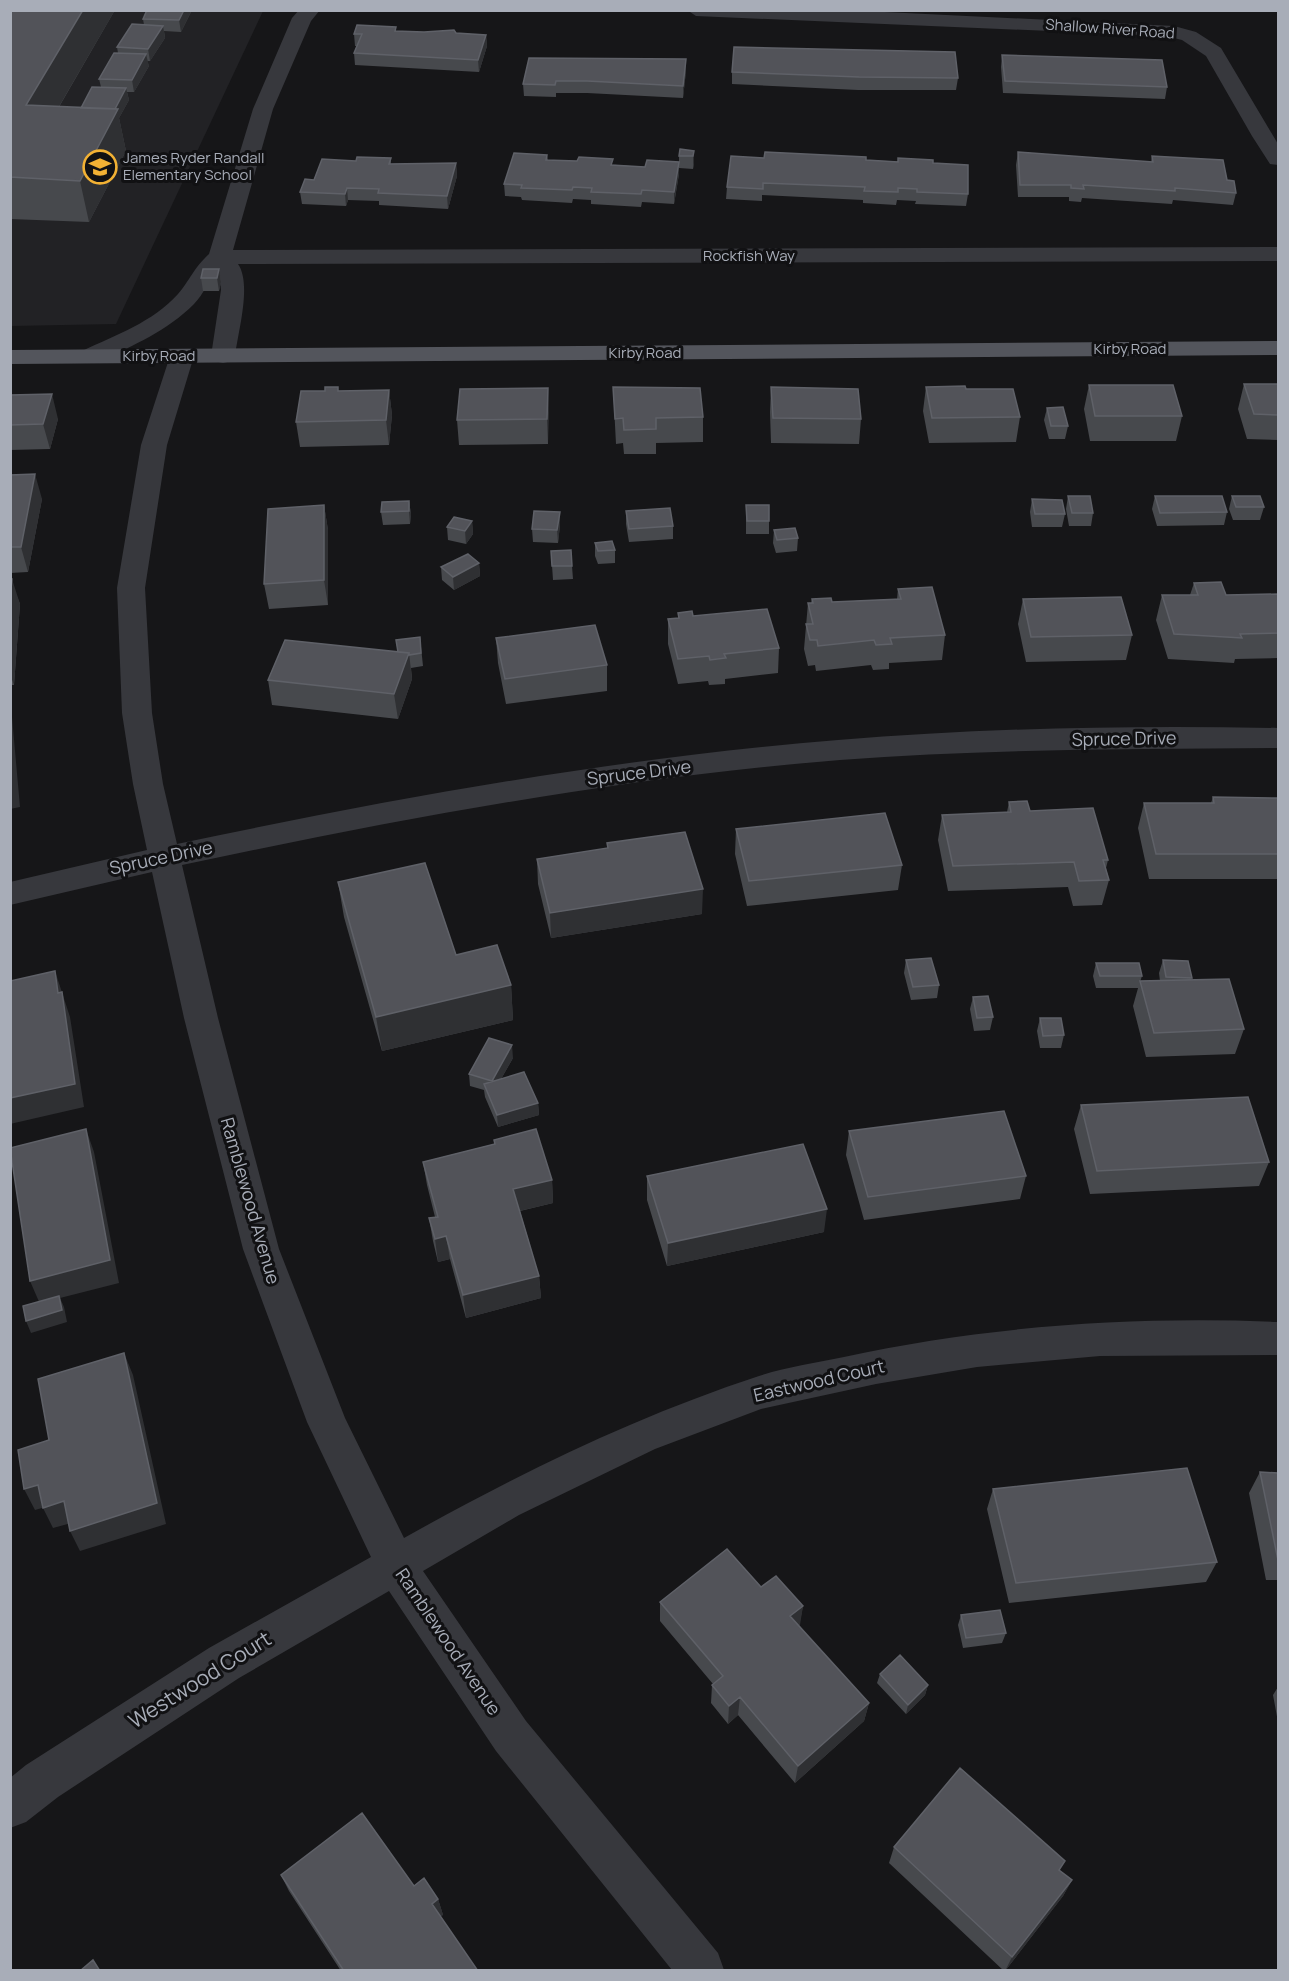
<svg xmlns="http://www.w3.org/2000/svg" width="1289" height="1981" font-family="Manrope,sans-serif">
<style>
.built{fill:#222225}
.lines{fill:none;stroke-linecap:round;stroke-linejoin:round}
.minor{fill:#37383d;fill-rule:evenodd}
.major{fill:#53555c;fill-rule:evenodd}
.wall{fill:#47494d}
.shaded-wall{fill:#2f3033}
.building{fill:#525359;stroke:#5f6168;stroke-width:1.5}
.labels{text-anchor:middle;stroke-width:6;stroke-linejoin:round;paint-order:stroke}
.far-street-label{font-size:15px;fill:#a8adb8;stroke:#111113}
.far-poi-label{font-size:15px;fill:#a8adb8;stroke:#111113;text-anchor:start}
.street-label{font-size:18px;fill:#a8adb8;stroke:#111113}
.near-street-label{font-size:21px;fill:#a8adb8;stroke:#111113}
</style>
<rect width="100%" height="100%" fill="#161618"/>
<!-- built -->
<path class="built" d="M10,11H263L116,324L11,326Z"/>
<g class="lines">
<!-- minor -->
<path class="minor" d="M299,10H320L311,21L273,109L233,250L1278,247V261L238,264C252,284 238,332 235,356L232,361L223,363L214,361L211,356L221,290L219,270C208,280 204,294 194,304C167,331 134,345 100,361L91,363L82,361L79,356L82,351C116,335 153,322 178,294C190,280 193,269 209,254L253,109L292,18Z
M687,10H844L1174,26L1196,32L1221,48L1278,144V165L1270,164L1252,136L1206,56L1182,40L1166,36L696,16Z
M182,349L191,351L194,356L167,445L145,588L152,713L163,784L177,844C395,798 616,758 838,740C984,728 1132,725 1278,728V748C1132,749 985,749 840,760C618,778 399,819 182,865L218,1018L279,1249L345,1418L404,1538C518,1474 634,1417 759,1376C786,1367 816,1363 844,1357C986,1326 1133,1316 1278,1322V1355L1100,1356L977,1367L876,1384L761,1409L655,1449L519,1515L423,1571L526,1721L718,1953L724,1970H672L496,1751L389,1591L239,1678L58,1797L26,1822L10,1828V1778L26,1765L209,1648L371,1557L307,1422L243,1249L184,1018L152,872L10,905V882L147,850L133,784L122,713L117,588L141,445L170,356L173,351Z"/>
<!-- major -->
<path class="major" d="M1278,341V355L10,364V350Z"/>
</g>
<!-- wall -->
<path class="wall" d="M10,10H115L59,107L81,108L101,87L99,79L118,53L117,47L144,25L143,19L147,10H192L181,32L164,31L165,38L150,61H147L149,66L134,92H127L129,100L119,118L126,151L89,222L10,219Z
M397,31L486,35L487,46L479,72L355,65L354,53L357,46H355L354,34Z
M1002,55L1167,87L1165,99L1003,93L1001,67Z
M686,59V71L683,98L587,93H556V97L524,96L523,84Z
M732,72L958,78L956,90H858L732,84Z
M694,151V163L693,169L679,168V174L674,204L642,202L641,207L591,204V200L573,199L572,203L522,200L521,197L505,196L504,184L547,155L548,160L645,167L679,162V156Z
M1018,152L1151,162L1152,156L1227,180L1236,193L1233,205L1173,200L1172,204L1082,198L1081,202L1069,201V197H1018L1016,165Z
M391,158V164L456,163L457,176L448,209L379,205V201L348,200L346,206L302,204L300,192L314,180L356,161Z
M764,158L866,160L933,163L968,194L966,206L915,204L916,201L897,200L896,205L863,203V200L762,195V201L726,199L727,187Z
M219,269L221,282L219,291H203L201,278Z
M1244,384H1278V440L1247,439L1238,409Z
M1089,385L1182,416L1176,441H1090L1084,409Z
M613,387L703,417V442L656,443V454H624L623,443L616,444Z
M771,387L861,419L859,444L771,443L770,412Z
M926,387L966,389L1020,417L1016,442L929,443L923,411Z
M548,388V444L459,445L457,420Z
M389,390L392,415L389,445L300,447L296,422L325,391Z
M10,395L58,419L50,449L10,450Z
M1047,408L1068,426L1065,439H1049L1044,420Z
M10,475L42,499L28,572L10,573Z
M1068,496L1093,513L1091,526H1069L1066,509Z
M1155,496L1227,512L1224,525L1157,526L1152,509Z
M1232,496L1264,507L1260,520H1233L1229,509Z
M1032,499L1065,514L1062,527H1032L1030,512Z
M409,501L411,514L410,524L383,525L381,512Z
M324,505L328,530V605L269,609L264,584Z
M746,505L769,521V534H746Z
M626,511L673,526V539L629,542L626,524Z
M472,521L473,534L466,544L448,540L447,527Z
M560,525L558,543L533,542L532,529Z
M774,530L798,538L797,551L776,553L773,543Z
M595,543L615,550V563L598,564L595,556Z
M551,551L572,566L573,579L553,580Z
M479,563L480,576L454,590L442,580L441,567Z
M10,579L20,604L14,685H10Z
M1194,583L1226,595L1278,594V658L1235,659L1234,663L1168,659L1156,620L1162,595H1190Z
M898,589L945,635L942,660L889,663V669L873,670L871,665L816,671L815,665L808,666L804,649L808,603H811L812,599L832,602L897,599Z
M1023,599L1132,635L1126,660L1026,662L1018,624Z
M678,613L693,616L779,648L778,673L725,679V684L709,685L708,681L678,684L668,644V619L678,618Z
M420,637L423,666L411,668L412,679L398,719L272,705L268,680L398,652Z
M496,638L607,665V691L506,704L498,663Z
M1213,797L1278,798V879H1149L1138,828L1144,803H1211Z
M1009,802L1030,811L1108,860L1106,868L1109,880L1102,905L1073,906L1068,887L948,891L938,840L942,815L1007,812Z
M736,829L902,865L898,890L747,906L735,854Z
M607,843L702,914L551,938L538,884L537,859L607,849Z
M338,882L456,955L511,985L513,1020L382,1051L344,917Z
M906,960L939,985L937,998L911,1000L904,973Z
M1163,960L1192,978L1191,980L1244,1029L1235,1054L1146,1057L1133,1006L1140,981H1160L1159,973Z
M1096,963L1142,976L1138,988H1096L1093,976Z
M973,997L993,1017L990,1030L974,1031L970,1009Z
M1040,1018L1064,1035L1061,1048H1040L1037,1031Z
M513,1058L501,1079L538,1103L539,1115L498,1127L485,1097L484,1090L470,1086L469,1074Z
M1081,1105L1269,1162L1259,1186L1090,1194L1074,1129Z
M849,1131L1026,1176L1020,1199L864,1220L846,1155Z
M494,1140L552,1180L553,1203L520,1211L539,1276L541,1298L466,1318L450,1259L438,1262L433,1241L429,1218L435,1217L427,1185L423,1162L494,1144Z
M647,1176L824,1232L667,1266L647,1200Z
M1260,1472L1278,1473V1580H1266L1249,1493Z
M993,1489L1217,1562L1206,1582L1009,1603L987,1509Z
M761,1587L803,1606L799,1626L869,1703L864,1721L795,1783L738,1715L728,1724L711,1703L712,1685L713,1684L660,1621V1602Z
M961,1615L1006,1633L1002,1643L963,1648L958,1625Z
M880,1674L928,1685L925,1695L906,1714L877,1683Z
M1278,1687V1722L1273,1695Z
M894,1847L1060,1871L1072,1880L1063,1896L1005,1971H1004L889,1863Z
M281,1875L414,1886L438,1899L443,1915L440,1916L478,1971H341L289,1891Z"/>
<!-- shaded-wall -->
<path class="shaded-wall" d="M83,10H115L36,146L26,105Z
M184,10H192L181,32L179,20Z
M163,26L165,38L150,61L148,49Z
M486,35L487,46L479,72L478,60Z
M146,54L149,66L134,92L132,80Z
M686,59V71L683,98V86Z
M126,88L129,100L119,118L126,151L89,222L80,181L112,115Z
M694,151V163L693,169V156Z
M679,162V174L674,204V192Z
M456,163L457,176L448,209L447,196Z
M347,188L348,200L346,206L345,194Z
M219,269L221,282L219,291L217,278Z
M548,388L549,413L548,444L547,419Z
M389,390L392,415L389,445L386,420Z
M52,394L58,419L50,449L43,424Z
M35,474L42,499L28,572L21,547Z
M409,501L411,514L410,524L409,511Z
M324,505L328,530V605L324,580Z
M560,512V525L558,543L557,530Z
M472,521L473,534L466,544L465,531Z
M479,563L480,576L454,590L453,577Z
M12,579L20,604L14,685L10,674V599Z
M409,653L412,679L398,719L394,694Z
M10,713L12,717L20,807L10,809Z
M703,889L702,914L551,938L550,913Z
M55,971L70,1017L84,1107L10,1124V1098L58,993Z
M511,985L513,1020L382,1051L376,1017Z
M512,1045L513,1058L493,1093L492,1081Z
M538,1103L539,1115L498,1127L497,1115Z
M86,1129L94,1152L119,1283L60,1298L64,1307L67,1322L31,1333L26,1321L40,1304L30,1281Z
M552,1180L553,1203L515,1212L513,1189Z
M827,1209L824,1232L667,1266L668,1243Z
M446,1236L450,1259L438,1262L435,1239Z
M539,1276L541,1298L466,1318L463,1295Z
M124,1353L133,1375L166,1524L80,1551L70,1531Z
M38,1485L49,1506L35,1510L24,1489Z
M64,1501L75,1522L53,1528L43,1508Z
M803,1606L800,1625L788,1635L790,1616Z
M928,1685L925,1695L906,1714L908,1705Z
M740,1697L738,1715L728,1724L729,1706Z
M869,1703L864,1721L795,1783L798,1766Z
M1072,1880L1063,1896L1005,1971L1012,1957Z
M438,1899L443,1915L436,1919L432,1904Z"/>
<!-- building -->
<path class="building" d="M10,10H83L26,105L118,109L80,181L10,177Z
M147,10H184L179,20L143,19Z
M132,24L163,26L148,49L117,47Z
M357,25L396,27L395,31L424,32L454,30L456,33L486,35L478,60L354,53L362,34H354Z
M734,47L955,52L958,78L859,77L732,72Z
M114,53L146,54L132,80L99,79Z
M1002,55L1162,60L1167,87L1005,81Z
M529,58L686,59L683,86L587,81H556L555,85L523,84Z
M92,87L126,88L115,109L81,108Z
M680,149L694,151L693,156H679Z
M765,152L866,157V160L898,162V158L933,160V163L968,165V194L917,192V189L898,188V192L864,191L865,187L763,183V189L727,187L731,156L764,158Z
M1018,152L1153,162L1152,156L1223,160L1227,180L1234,181L1236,193L1175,188V191L1083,185L1084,189L1071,188V185H1020Z
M514,153L547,155L546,160L577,161L579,157L613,159L611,165L645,167L647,160L679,162L674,192L642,190L641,194L591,192L592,188L573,187L572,190L521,188L522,185L504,184Z
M357,157L391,158L389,164L456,163L447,196L378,193L379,189L347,188L345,194L300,192L305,179L314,180L322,159L356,161Z
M203,269H219L217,278H201Z
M1244,384H1278V415L1254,414Z
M1089,385H1173L1182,416H1095Z
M965,386L966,389H1013L1020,417L932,418L926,387Z
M325,387H338V391L389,390L386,420L296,422L301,391H325Z
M613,387L700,388L703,417L656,418V429L624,430L623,418L615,419Z
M771,387L858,389L861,419L773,418Z
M548,388L547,419L457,420L460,389Z
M52,394L43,424L10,425V395Z
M1063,407L1068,426H1051L1047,408Z
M35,474L21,547H10V475Z
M1068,496H1090L1093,513H1072Z
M1155,496H1222L1227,512L1160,513Z
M1232,496H1260L1264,507H1236Z
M1032,499L1062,500L1065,514H1035Z
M409,501V511L381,512L382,502Z
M324,505V580L264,584L268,509Z
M746,505H769V521H747Z
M670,508L673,526L629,529L626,511Z
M534,511L560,512L557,530L532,529Z
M454,517L472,521L465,531L447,527Z
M795,528L798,538L777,540L774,530Z
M612,541L615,550L598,551L595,543Z
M571,550L572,566H552L551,551Z
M468,554L479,563L453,577L441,567Z
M10,579H12L10,599Z
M1221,582L1226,595L1278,594V633L1240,634L1242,638L1174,634L1162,595H1198L1194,583Z
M932,587L945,635L890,638L892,644L876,645L874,640L818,646L817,640H810L806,624H813L808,603H813L812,599L831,598L832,602L901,599L898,589Z
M1121,597L1132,635L1031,637L1023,599Z
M767,609L779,648L724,654L726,658L710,660L709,656L678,659L668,619L679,618L678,613L692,611L693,616Z
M595,625L607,665L505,679L496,638Z
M420,637L421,653L409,655V653L398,652L396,640Z
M285,640L409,653L394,694L268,680Z
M1213,797L1278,798V854H1156L1144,803H1214Z
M1027,801L1030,811L1093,808L1108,860H1103L1109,880L1079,881L1074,862L953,866L942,815L1011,812L1009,802Z
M885,813L902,865L749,881L736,829Z
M685,832L703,889L550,913L537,859L608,848L607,843Z
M425,863L456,955L497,945L511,985L376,1017L338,882Z
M931,958L939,985L913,987L906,960Z
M1163,960L1188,961L1192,978L1166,977Z
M1096,963H1139L1142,976H1100Z
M55,971L58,993L62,992L75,1084L10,1098V981Z
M1229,979L1244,1029L1154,1033L1140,981Z
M988,996L993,1017L977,1018L973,997Z
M1040,1018H1061L1064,1035L1043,1036Z
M489,1038L512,1045L492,1081L469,1074Z
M524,1072L538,1103L497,1115L484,1084Z
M1248,1097L1269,1162L1097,1171L1081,1105Z
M1004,1111L1026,1176L868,1197L849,1131Z
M86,1129L110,1260L30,1281L10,1148Z
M536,1129L552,1180L513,1189L539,1276L463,1295L446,1236L435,1239L429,1218L438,1217L423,1162L495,1144L494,1140Z
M803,1144L827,1209L668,1243L647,1176Z
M59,1296L62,1310L26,1321L23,1306Z
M124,1353L157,1503L70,1531L64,1501L43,1508L38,1485L24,1489L18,1450L49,1440L38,1379Z
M1187,1468L1217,1562L1016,1583L993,1489Z
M1260,1472L1278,1473V1560Z
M727,1549L761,1587L776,1576L803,1606L790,1616L869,1703L798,1766L740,1697L729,1706L712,1685L723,1676L660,1602Z
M1000,1610L1006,1633L966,1638L961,1615Z
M900,1655L928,1685L908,1705L880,1674Z
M960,1768L1065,1861L1059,1870L1072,1880L1012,1957L894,1847Z
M362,1813L414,1886L424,1878L438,1899L432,1904L478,1971H344L281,1875Z
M93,1960L100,1971H80Z"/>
<!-- icons -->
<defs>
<symbol id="school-ring" viewBox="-11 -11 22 22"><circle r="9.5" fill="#111113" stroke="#f2b134" stroke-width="1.5"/><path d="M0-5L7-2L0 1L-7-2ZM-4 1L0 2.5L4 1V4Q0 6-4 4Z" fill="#f2b134"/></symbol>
</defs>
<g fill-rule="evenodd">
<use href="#school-ring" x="81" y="148" width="38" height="38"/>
</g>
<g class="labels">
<!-- far-street labels -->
<g class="far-street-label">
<text transform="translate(1110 29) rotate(4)" y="5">Shallow River Road</text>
<text x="749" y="261">Rockfish Way</text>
<text x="1130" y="354">Kirby Road</text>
<text x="645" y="358">Kirby Road</text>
<text x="159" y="361">Kirby Road</text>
</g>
<!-- far-poi labels -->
<g class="far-poi-label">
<text x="123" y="163">James Ryder Randall<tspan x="123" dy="17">Elementary School</tspan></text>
</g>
<!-- street labels -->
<g class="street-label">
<text transform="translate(1124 739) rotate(-1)" y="6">Spruce Drive</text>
<text transform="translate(639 773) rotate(-7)" y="6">Spruce Drive</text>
<text transform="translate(161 858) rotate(-12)" y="6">Spruce Drive</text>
<text transform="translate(250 1201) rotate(74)" y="6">Ramblewood Avenue</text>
<text transform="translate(819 1381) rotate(-13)" y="6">Eastwood Court</text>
<text transform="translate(448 1642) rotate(56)" y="6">Ramblewood Avenue</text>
</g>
<!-- near-street labels -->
<g class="near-street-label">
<text transform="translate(200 1680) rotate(-32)" y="7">Westwood Court</text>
</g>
</g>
<!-- border -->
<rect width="1289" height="1981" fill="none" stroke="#a8adb8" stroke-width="24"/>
</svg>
